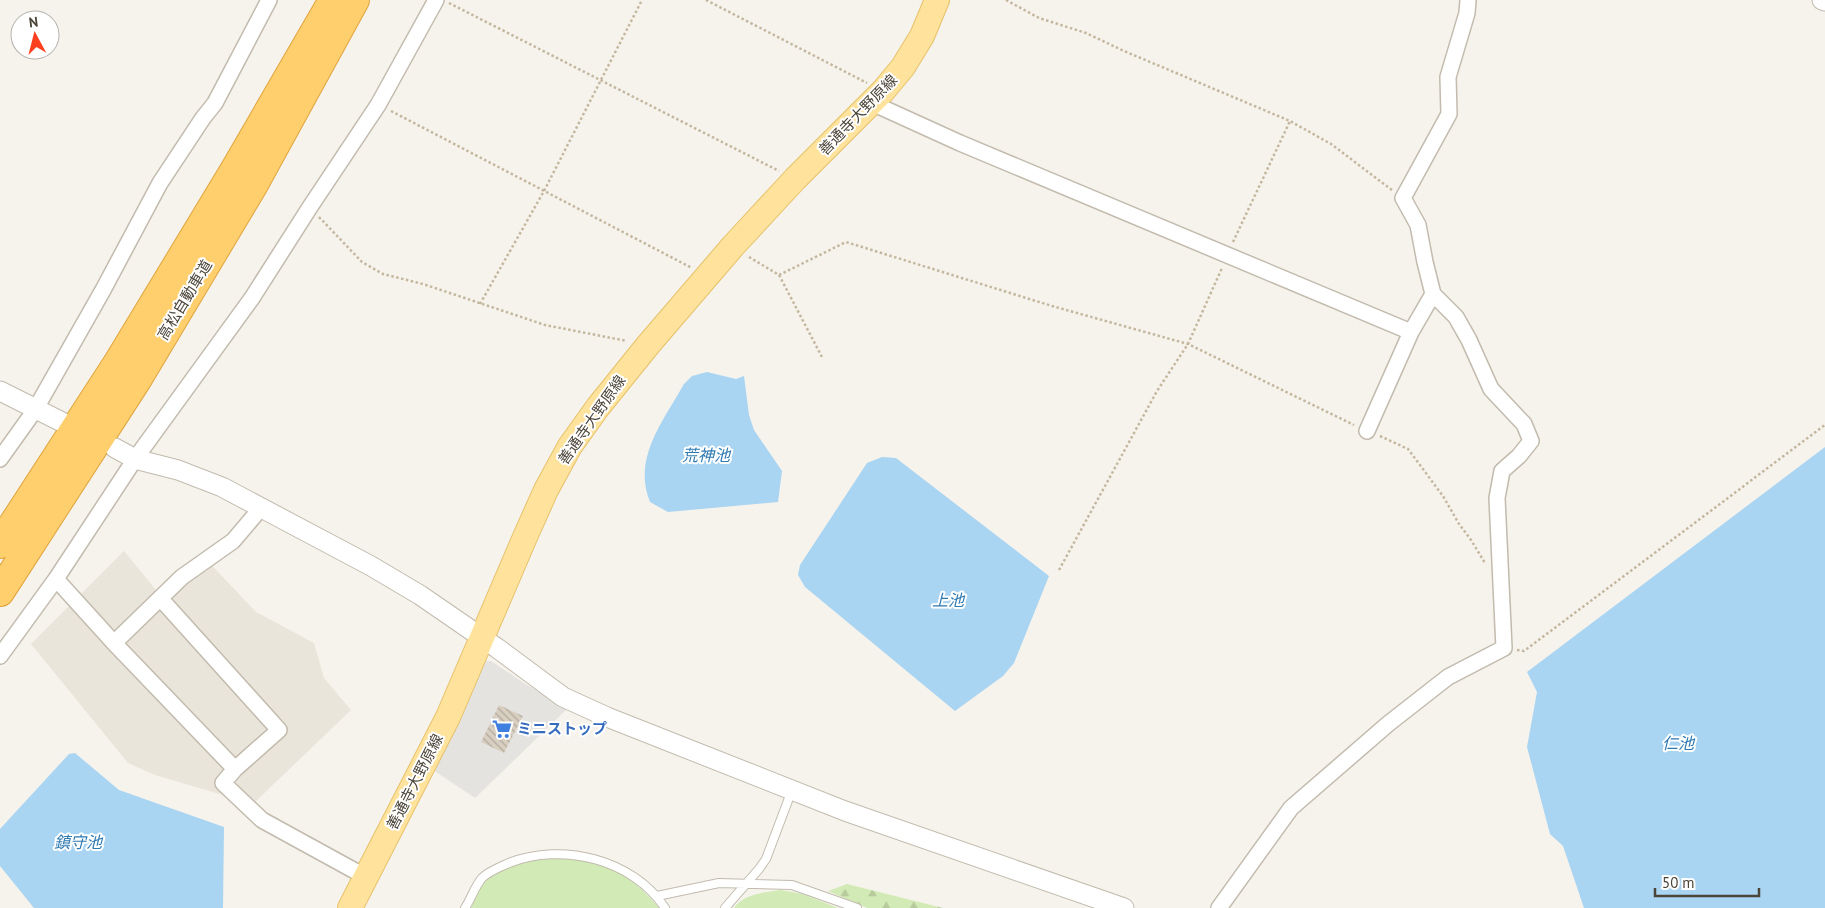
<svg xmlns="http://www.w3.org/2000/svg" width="1825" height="908" font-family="'PT Sans','Noto Sans JP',sans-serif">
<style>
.residential{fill:#eae5da}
.forest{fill:url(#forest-firs)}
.pitch{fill:#d2eab5}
.parking{fill:#e5e3e0}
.water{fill:#a9d4f2}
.building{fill:url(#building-back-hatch)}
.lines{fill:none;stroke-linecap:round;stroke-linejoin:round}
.service-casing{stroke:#c2bbae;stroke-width:10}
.minor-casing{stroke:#c2bbae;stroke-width:18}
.tertiary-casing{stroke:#c2bbae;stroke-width:21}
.primary-casing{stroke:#e6c16a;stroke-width:26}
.motorway-casing{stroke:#e0a43c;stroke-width:30}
.path{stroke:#c4b79f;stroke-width:2.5;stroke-dasharray:2.5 2.5;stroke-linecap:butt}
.service{stroke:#fff;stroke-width:8}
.minor{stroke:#fff;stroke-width:15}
.tertiary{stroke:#fff;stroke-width:19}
.primary{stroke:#ffe39c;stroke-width:24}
.motorway{stroke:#ffcf6e;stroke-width:28}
.labels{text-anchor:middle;stroke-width:4;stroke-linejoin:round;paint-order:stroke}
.street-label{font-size:15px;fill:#4b4439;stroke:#fff}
.shop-label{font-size:15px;font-weight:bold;fill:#366cbe;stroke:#fff;text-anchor:start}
.water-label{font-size:16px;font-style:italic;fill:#2e7ab2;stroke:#fff}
</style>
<defs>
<pattern id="forest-firs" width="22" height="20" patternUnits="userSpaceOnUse" patternTransform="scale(1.25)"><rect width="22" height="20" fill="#d2eab5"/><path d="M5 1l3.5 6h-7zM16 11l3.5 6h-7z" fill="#b6ca9c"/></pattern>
<pattern id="building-back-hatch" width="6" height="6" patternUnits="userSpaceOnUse" patternTransform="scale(1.25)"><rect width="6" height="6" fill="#d8cfc1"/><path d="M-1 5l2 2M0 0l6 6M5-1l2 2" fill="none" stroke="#b1aa9e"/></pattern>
</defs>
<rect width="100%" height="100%" fill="#f6f3ec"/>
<!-- residential -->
<path class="residential" d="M124,551L156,590L202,555L256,612L314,643L324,678L351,710L253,804L155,775L128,763L31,644Z"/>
<!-- forest -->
<path class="forest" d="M847,884L943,908H867L828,891Z"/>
<!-- pitch -->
<path class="pitch" d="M546,858C595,859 627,868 659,908H471C475,899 480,887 486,880C498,866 529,861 546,858Z
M781,890L803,894L838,908H734C743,894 766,892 781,890Z"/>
<!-- parking -->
<path class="parking" d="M482,661H491L527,685L567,709L475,798L433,770Z"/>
<!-- water -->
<path class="water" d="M707,372L736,379L744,376L749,415L754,430L782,471L778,502L668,512L650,502C632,458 664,420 684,384L692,376Z
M1825,447V908H1584L1563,846L1550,834L1527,747L1537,692L1527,672Z
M882,457L896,458L1049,576L1014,663L1003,676L955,711L805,587L798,575L800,565L867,463Z
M75,753L119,790L224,827L223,908H34L0,866V829L69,754Z"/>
<!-- building -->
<path class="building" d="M499,705L523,716L504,753L481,742Z"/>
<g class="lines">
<defs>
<path id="service" d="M657,896L719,883L792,885L857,908
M465,908C471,899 475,886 482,878C489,871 500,867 509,863C562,842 633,859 665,908
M725,908L759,869L766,859L792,790"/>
<path id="minor" d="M872,103L960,143L1411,332
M1367,431L1411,332L1433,294
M0,459L35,410L103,290L160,183L203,118L215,103L269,0
M56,579L114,643L235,769
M160,598L279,730L235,769L223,783L262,820L366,877
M114,643L182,577L233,541L261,508
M0,656L56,579L135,459L252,298L310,207L378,105L436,0
M1219,908L1291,808L1388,724L1448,677L1504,648L1497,498L1502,471L1519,456L1531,441L1524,424L1491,389L1469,340L1456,317L1433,294L1425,262L1418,225L1403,198L1449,114L1448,77L1467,13L1468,0"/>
<path id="tertiary" d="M1822,0L1825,1
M0,391L62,422
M115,448L135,459L178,470L222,487L371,566L420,595L497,648L563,697L607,717L845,811L1124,908"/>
<path id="primary" d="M350,908L448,717L525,537L546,490L570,446L598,407L648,345L733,246L795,179L883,91L903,67L922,36L937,0"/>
<path id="motorway" d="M0,544L117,364L235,169L333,0
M0,592L137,380L253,186L355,0"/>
</defs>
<!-- service casing -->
<use href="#service" class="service-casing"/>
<!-- minor casing -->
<use href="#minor" class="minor-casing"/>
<!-- tertiary casing -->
<use href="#tertiary" class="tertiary-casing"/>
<!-- primary casing -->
<use href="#primary" class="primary-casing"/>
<!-- motorway casing -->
<use href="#motorway" class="motorway-casing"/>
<!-- path -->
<path class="path" d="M706,0L867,83
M1006,0L1039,18L1086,33L1124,51L1290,121L1331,144L1392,190
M449,3L779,171
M391,111L692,268
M319,217L362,262L383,274L423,284L545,325L627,341
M1233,242L1290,121
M749,257L779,275L846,242L1052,306L1188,344L1354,425
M779,275L823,359
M480,304L544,191L642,0
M1380,436L1408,449L1443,496L1459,524L1471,540L1485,563
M1059,570L1157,391L1188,344L1222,268
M1517,650L1524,651L1825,425"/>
<!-- service -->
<use href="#service" class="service"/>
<!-- minor -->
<use href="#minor" class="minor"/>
<!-- tertiary -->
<use href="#tertiary" class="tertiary"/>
<!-- primary -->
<use href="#primary" class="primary"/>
<!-- motorway -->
<use href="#motorway" class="motorway"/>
</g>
<!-- icons -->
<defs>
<symbol id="supermarket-bare" viewBox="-9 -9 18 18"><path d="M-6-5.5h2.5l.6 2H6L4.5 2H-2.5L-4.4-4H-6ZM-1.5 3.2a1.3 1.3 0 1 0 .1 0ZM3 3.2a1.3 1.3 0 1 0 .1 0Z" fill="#3f7fe0" stroke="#fff" stroke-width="2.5" paint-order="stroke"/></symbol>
</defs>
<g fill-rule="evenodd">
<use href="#supermarket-bare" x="488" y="715" width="28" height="28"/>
</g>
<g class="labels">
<!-- street labels -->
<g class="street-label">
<text transform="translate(858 115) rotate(-46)" y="5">善通寺大野原線</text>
<text transform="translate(185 300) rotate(-59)" y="5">高松自動車道</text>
<text transform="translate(592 420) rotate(-55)" y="5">善通寺大野原線</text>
<text transform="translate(415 782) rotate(-63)" y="5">善通寺大野原線</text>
</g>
<!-- shop labels -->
<g class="shop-label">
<text x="517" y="734">ミニストップ</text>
</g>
<!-- water labels -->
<g class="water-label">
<text x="706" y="461">荒神池</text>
<text x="948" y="606">上池</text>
<text x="1678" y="749">仁池</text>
<text x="78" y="848">鎮守池</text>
</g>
</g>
<!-- north arrow -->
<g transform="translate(35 35) rotate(353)"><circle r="24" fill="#ffffff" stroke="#b7b4b0"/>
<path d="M0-4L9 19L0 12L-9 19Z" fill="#fc3f1d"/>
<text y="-8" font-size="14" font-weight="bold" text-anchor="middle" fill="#4b4439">N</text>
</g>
<!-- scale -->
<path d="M1655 888v8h104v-8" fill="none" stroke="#4b4439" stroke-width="2.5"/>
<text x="1662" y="888" font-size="15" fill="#4b4439" stroke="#ffffff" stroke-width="4" paint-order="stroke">50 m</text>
</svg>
